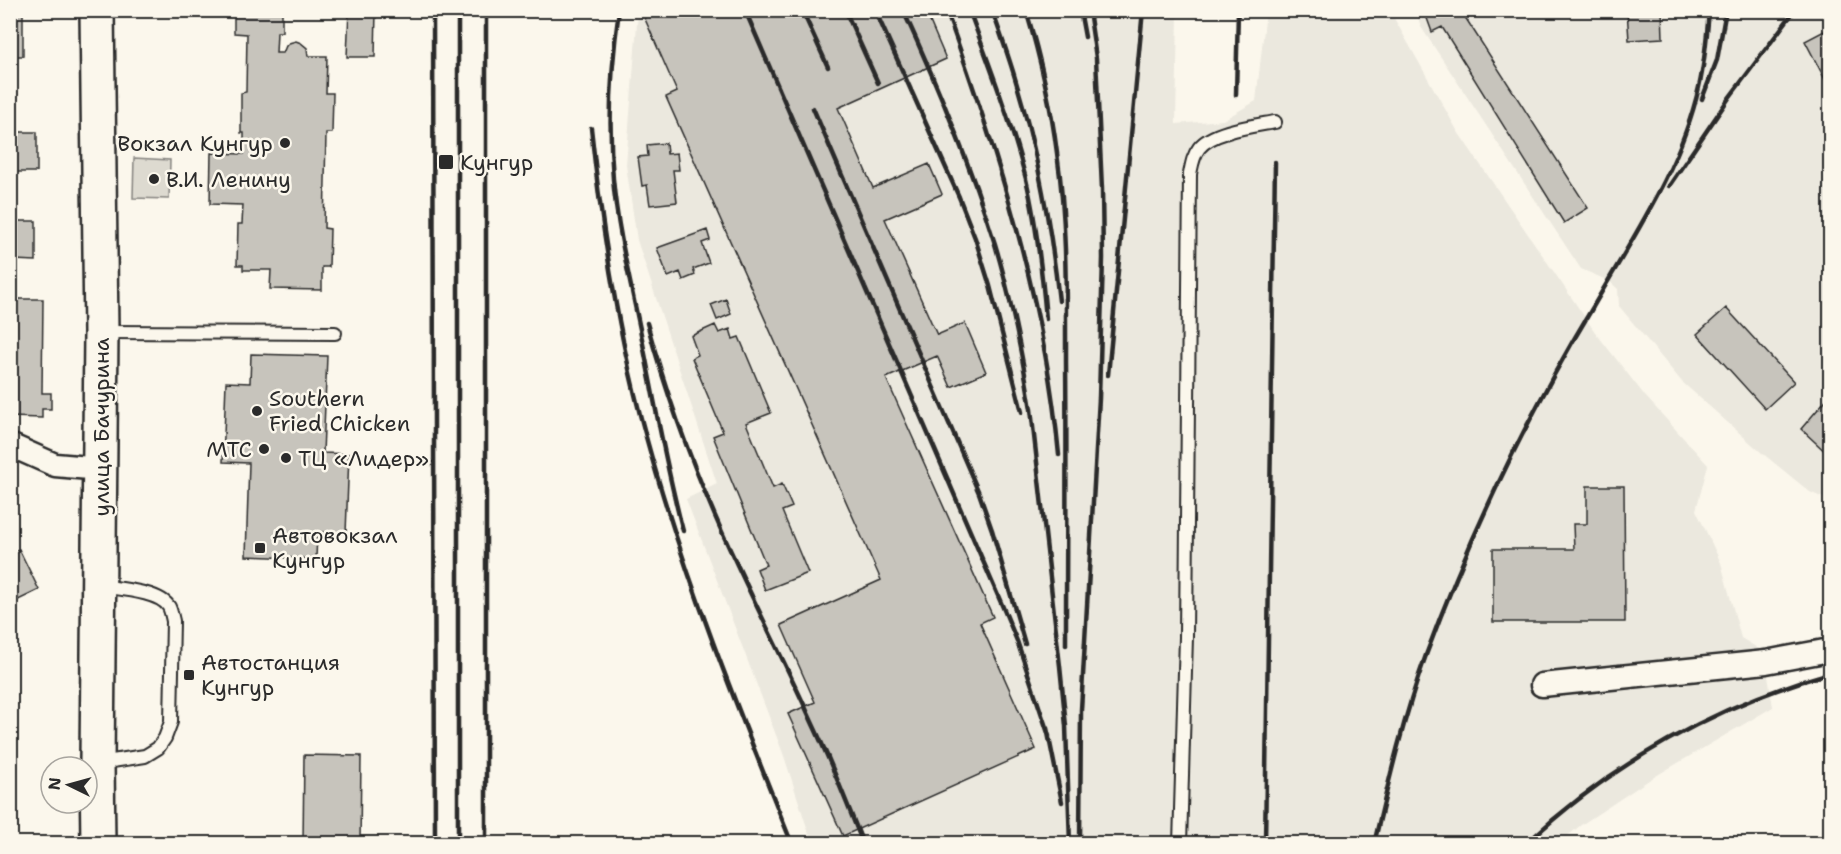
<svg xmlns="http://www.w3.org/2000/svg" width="1841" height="854" font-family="'Shantell Sans',sans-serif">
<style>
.built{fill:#ebe8de}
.green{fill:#dddad0;stroke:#84827e;stroke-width:1.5}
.building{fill:#c7c4bc;stroke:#2b2b2b;stroke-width:1.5}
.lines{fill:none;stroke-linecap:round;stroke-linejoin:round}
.lane-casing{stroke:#2b2b2b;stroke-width:16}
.street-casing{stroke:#2b2b2b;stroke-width:27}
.secondary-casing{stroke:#2b2b2b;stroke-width:38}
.lane{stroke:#fbf7ec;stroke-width:12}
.street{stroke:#fbf7ec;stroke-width:22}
.secondary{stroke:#fbf7ec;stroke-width:33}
.rail{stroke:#2b2b2b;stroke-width:4.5}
.poi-dot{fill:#2b2b2b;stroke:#fbf7ec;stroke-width:2}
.labels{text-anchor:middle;stroke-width:5;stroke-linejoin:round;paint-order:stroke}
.poi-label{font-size:22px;fill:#2b2b2b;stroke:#fbf7ec;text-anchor:start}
.street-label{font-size:22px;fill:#2b2b2b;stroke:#fbf7ec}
</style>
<rect width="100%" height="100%" fill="#fbf7ec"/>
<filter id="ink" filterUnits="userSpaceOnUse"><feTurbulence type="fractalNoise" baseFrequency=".0167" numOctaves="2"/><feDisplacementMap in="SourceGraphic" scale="12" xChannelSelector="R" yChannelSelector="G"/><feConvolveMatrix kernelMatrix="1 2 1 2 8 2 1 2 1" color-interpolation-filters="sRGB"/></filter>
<g filter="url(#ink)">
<!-- built -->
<path class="built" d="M638,11H1178L1176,124L1223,120L1256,101L1266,11H1390L1458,132L1558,278L1595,332L1645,396L1708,465L1696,510L1721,563L1741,638L1764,652L1773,707L1649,780L1581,825L1559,843H812L784,756L686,499L717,484L637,240L626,165Z
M1416,11H1830V501L1810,492L1762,453L1682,382L1619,306L1618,289L1609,281L1581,269L1421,27Z"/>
<!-- green -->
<path class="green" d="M134,158L170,160L169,199L133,198Z"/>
<!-- building -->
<path class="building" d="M234,10H282V32H277L276,53H283L286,46L289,43L296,41L301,43L307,48L308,56H327L326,93H333L332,133H326L324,228L330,229L329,267H322V290L270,289L271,270H243V265H237L238,224H242L243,205L210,204L211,153L244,154V133H241V93L246,92L247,34L234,33Z
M349,10H376L375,57H347Z
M641,10H925L946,59L838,108L873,188L929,164L942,194L885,219L937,335L965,323L986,372L951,387L937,356L886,378L993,617L980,623L1036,749L843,836L788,714L815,702L781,625L881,580L666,97L677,92Z
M1424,10H1471L1463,14L1588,208L1564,223L1442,27L1432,32Z
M1627,10H1662L1663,38L1629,40Z
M10,12H23V56H10Z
M1830,28V89L1805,41Z
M16,132H37V172H10V147H16Z
M666,143L667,154L677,153L679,170H673L677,202L650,205L647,185L642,186L638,157L648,156L647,145Z
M10,221H36V261L14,260L15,246H10Z
M707,230L710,240L702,243L709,263L693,269L695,275L683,280L680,272L668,277L657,248Z
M10,299H43L42,393H51V409H42V418L10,417Z
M726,299L731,314L717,320L711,305Z
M1726,308L1794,382L1765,409L1697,334Z
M715,325L719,333L730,329L733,339L739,337L771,413L746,423L773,488L782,484L792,507L782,511L808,573L765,590L757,569L766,565L713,436L723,432L692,358L698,355L691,336Z
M251,354L327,356L323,453L349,454L346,533L317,532L316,559L246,556L249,463L223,462L226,382L250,383Z
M1830,395V456L1801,429Z
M1587,486H1624L1625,622H1493V549H1574L1573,524H1587Z
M19,549L39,590L10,604V553Z
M304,755L361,756L360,844H303Z"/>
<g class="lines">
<defs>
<path id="lane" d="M102,332L335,333
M99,763L145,756L158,748L165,738L171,722L173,621C172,617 171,611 169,607C160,591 118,589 101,586
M1180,844L1186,637L1190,174C1192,164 1193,156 1199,148C1212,131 1254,126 1275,122"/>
<path id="street" d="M10,445L55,465L101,469
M1542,685L1766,662L1830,650"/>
<path id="secondary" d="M97,10L101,332L97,763L98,844"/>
</defs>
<!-- lane casing -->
<use href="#lane" class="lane-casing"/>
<!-- street casing -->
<use href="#street" class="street-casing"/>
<!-- secondary casing -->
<use href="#secondary" class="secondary-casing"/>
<!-- lane -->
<use href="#lane" class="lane"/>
<!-- street -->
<use href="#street" class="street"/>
<!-- secondary -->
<use href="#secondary" class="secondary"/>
<!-- rail -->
<path class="rail" d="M433,10L435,844
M458,10V844
M619,10C611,66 608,123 613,179C618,236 633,292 644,349C656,410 667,471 683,531
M745,10L1002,605L1017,641L1049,736
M802,10L828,67
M845,10L878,83
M875,10L959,197L975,238L990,286L1022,412
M903,10C938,86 970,164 995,244C1011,298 1022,354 1031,409L1060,666L1066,726L1070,844
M946,10C998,154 1045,302 1059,455
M969,10C990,66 1011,122 1026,179C1037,225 1042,272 1046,319
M992,10C1001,35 1010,60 1017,85C1038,155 1051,228 1059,301
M1026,10C1040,57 1051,105 1057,153C1067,222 1066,293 1066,362C1067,457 1066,551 1066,645
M1080,10L1085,37
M1236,95L1238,10
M1702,99L1717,60L1726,10
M813,108L979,493L992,530L1025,644
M591,128C602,232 618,336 646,437C684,576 738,710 792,844
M1669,186L1729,98L1795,10
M647,323C665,389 688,454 715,516C745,586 781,653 812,722C831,762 847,803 863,844
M1108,375L1143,10
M1047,728L1062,802
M486,844V10
M1080,844L1081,710L1099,398L1103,258L1102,189L1096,58L1089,10
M1265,844L1275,162
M1374,844C1389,780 1404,716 1426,655C1451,587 1480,520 1512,455C1537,405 1564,355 1593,307C1633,237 1681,167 1699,87C1705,62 1707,36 1709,10
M1526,844C1611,764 1718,704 1830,673"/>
</g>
</g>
<!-- markers -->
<g class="poi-dot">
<circle cx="285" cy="143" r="6"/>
<rect x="438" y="154" width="16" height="16" rx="3"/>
<circle cx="154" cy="179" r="6"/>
<circle cx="257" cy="411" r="6"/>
<circle cx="264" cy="449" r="6"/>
<circle cx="286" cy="458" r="6"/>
<rect x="254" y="542" width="12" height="12" rx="3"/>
<rect x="183" y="669" width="12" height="12" rx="3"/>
</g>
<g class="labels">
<!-- poi labels -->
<g class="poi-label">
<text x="273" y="151" text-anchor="end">Вокзал Кунгур</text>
<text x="460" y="170">Кунгур</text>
<text x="166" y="187">В.И. Ленину</text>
<text x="269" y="406">Southern<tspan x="269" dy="25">Fried Chicken</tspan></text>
<text x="252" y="457" text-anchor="end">МТС</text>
<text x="298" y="466">ТЦ «Лидер»</text>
<text x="272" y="543">Автовокзал<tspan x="272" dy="25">Кунгур</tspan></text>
<text x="201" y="670">Автостанция<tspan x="201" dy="25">Кунгур</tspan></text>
</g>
<!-- street labels -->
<g class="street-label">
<text transform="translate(101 427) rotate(-90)" y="8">улица Бачурина</text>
</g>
</g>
<!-- margin -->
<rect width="1841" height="854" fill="none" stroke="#fbf7ec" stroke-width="36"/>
<rect x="18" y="18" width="1805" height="818" fill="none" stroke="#2b2b2b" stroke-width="2" filter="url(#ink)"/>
<!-- north arrow -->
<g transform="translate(69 785) rotate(275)"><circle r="28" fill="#fbf7ec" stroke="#a8a59f" stroke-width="1.5"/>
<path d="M0-4.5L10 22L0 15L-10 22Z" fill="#2b2b2b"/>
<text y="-9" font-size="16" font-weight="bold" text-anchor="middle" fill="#2b2b2b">N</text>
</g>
</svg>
